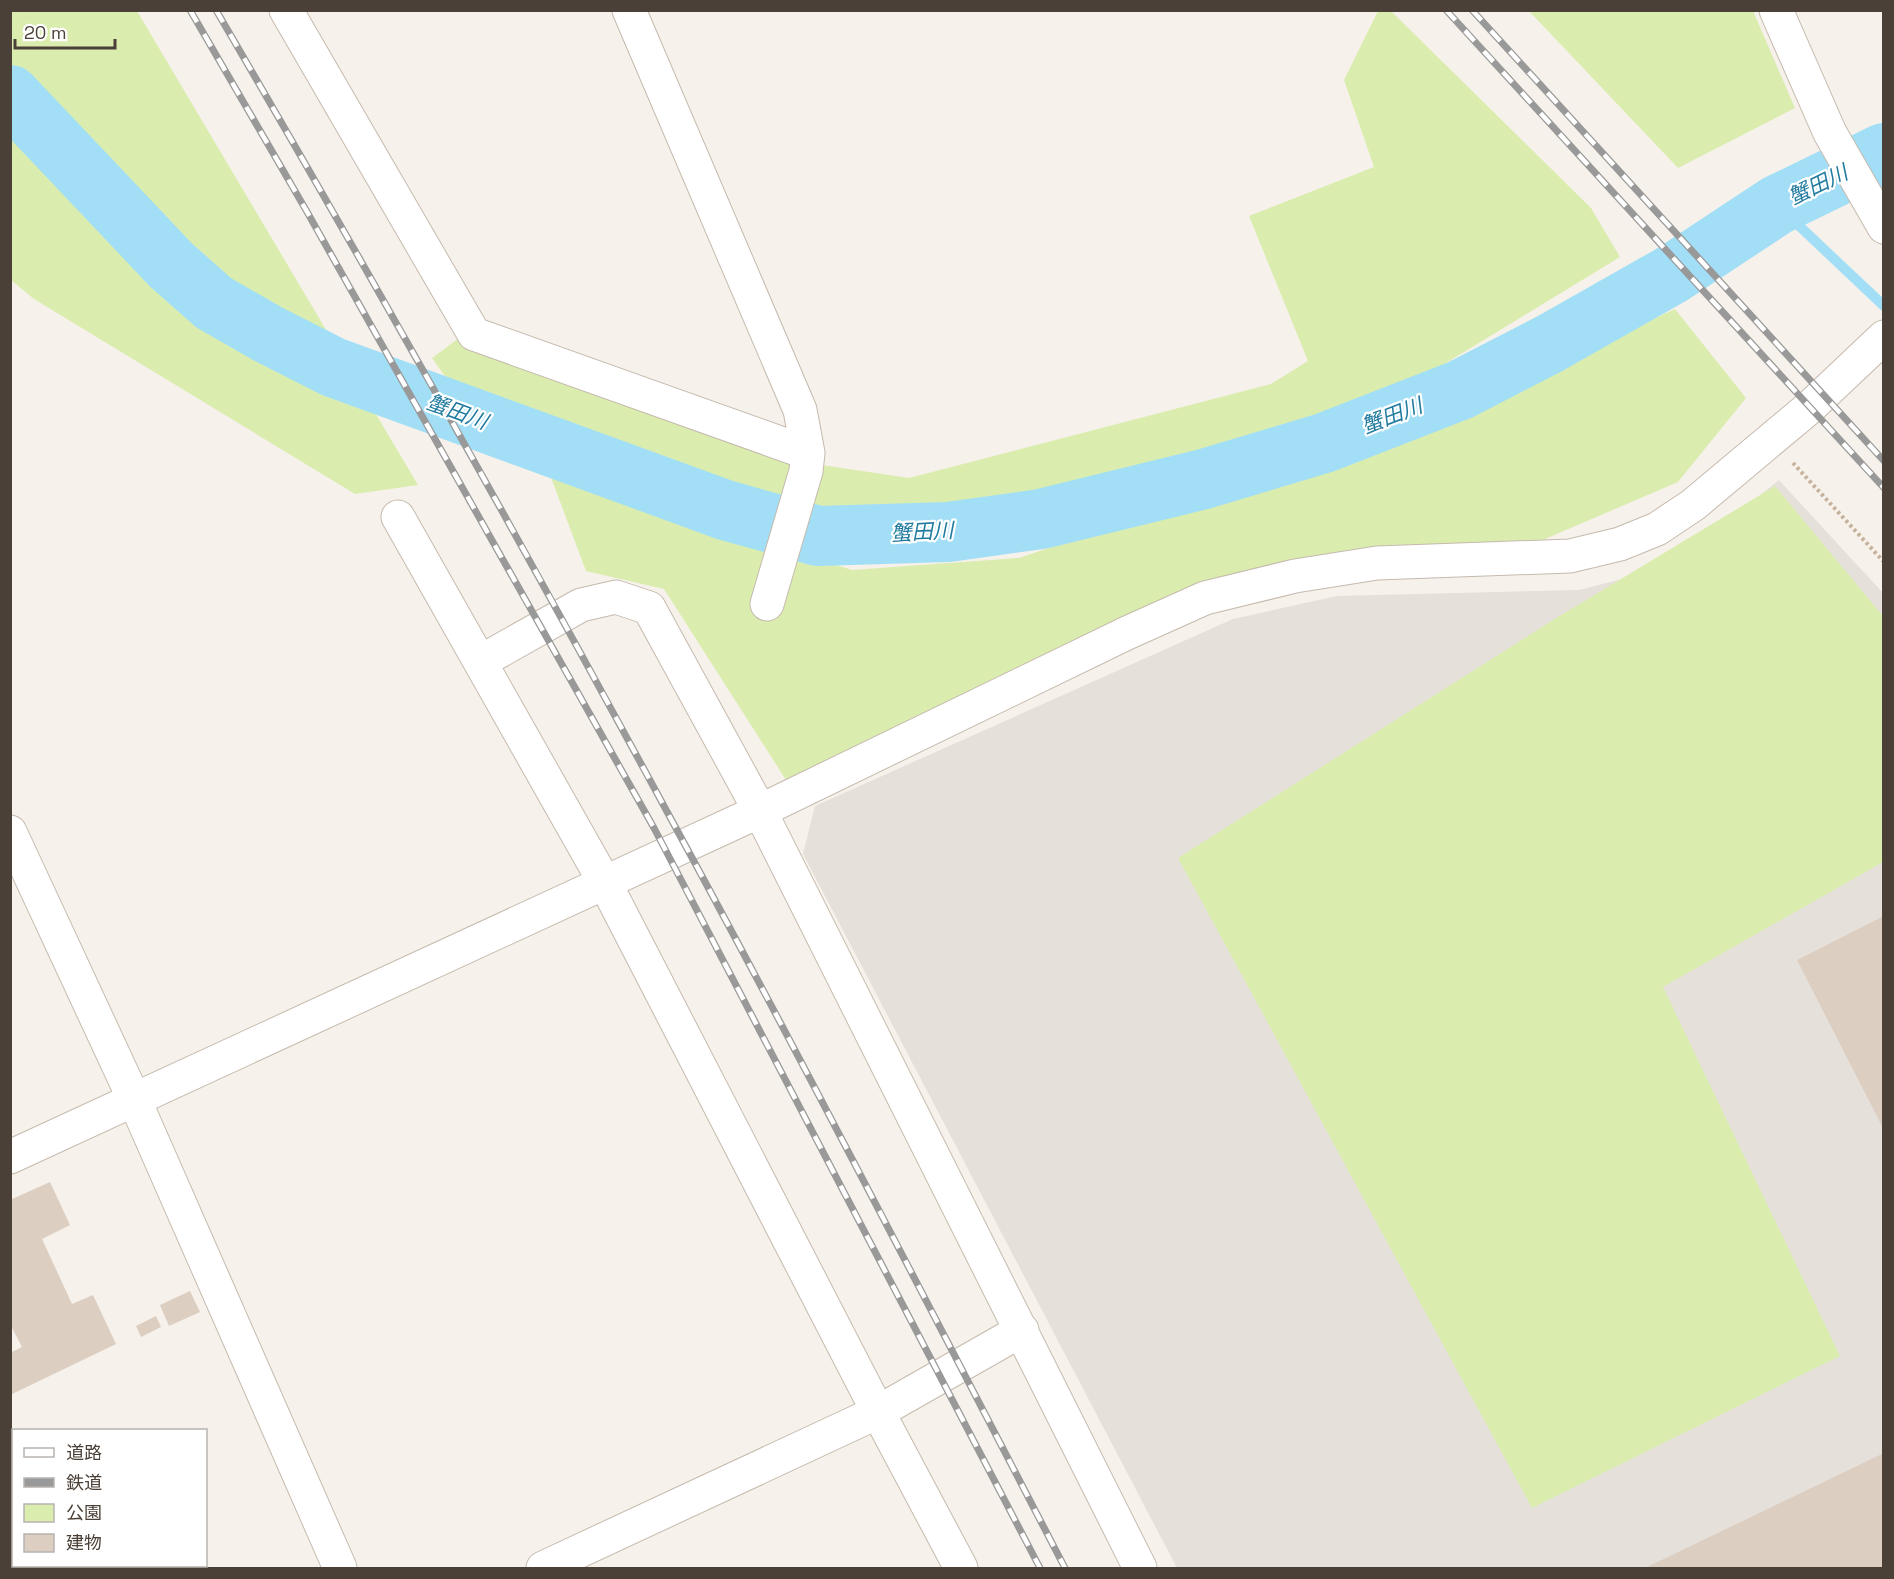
<svg xmlns="http://www.w3.org/2000/svg" width="1894" height="1579" font-family="'Space Grotesk','Noto Sans JP',sans-serif">
<style>
.industrial{fill:#e6e0db}
.green{fill:#daedaf}
.lines{fill:none;stroke-linecap:round;stroke-linejoin:round}
.stream{stroke:#a2dff7;stroke-width:10}
.river{stroke:#a2dff7;stroke-width:60}
.building{fill:#dccec1}
.minor-casing{stroke:#c6baae;stroke-width:35}
.path{stroke:#c6b19b;stroke-width:4;stroke-dasharray:3 3;stroke-linecap:butt}
.minor{stroke:#fff;stroke-width:33}
.rail-casing{stroke:#999;stroke-width:7}
.rail{stroke:#fff;stroke-width:4.5;stroke-dasharray:14;stroke-linecap:butt}
.labels{text-anchor:middle;stroke-width:4.5;stroke-linejoin:round;paint-order:stroke}
.water-label{font-size:21px;font-style:italic;fill:#217b9f;stroke:#fff}
</style>
<rect width="100%" height="100%" fill="#f6f1ea"/>
<!-- industrial -->
<path class="industrial" d="M1779,480L1883,593V1568H1177L803,854L815,806L1233,619L1337,596L1579,590L1657,570L1712,534Z"/>
<!-- green -->
<path class="green" d="M10,11H137L418,485L355,494L34,299L11,280Z
M1378,11H1391L1591,208L1620,257L1382,402L1033,503L879,521L795,510L619,450L452,386L432,358L459,338L788,460L909,478L1271,384L1308,361L1249,216L1374,167L1344,80Z
M1529,11H1753L1795,108L1678,168Z
M1675,309L1746,398L1678,482L1501,558L1233,591L795,794L664,589L586,571L549,472L852,570L1019,558L1130,521L1344,462Z
M1775,486L1883,616V862L1663,987L1840,1356L1532,1508L1178,858L1553,620Z"/>
<g class="lines">
<!-- stream -->
<path class="stream" d="M1777,205L1884,306"/>
<!-- river -->
<path class="river" d="M10,95L171,265L214,303L268,334L333,367L725,510L818,536L948,532L1041,519L1204,479L1324,443L1460,390L1551,343L1671,275L1777,205L1884,153"/>
</g>
<!-- building -->
<path class="building" d="M1884,916V1130L1797,960Z
M50,1182L70,1225L42,1239L72,1304L93,1295L116,1344L10,1395V1353L22,1347L10,1324V1200Z
M190,1291L200,1312L169,1326L160,1305Z
M156,1316L161,1327L141,1337L136,1326Z
M1884,1453V1568H1645Z"/>
<g class="lines">
<defs>
<path id="minor" d="M286,10L474,334L808,453
M629,10L800,410L808,453L806,471L767,604
M1776,10L1830,133L1884,227
M398,517L605,883L878,1412L961,1568
M480,662L581,605L616,597L649,608L760,811L1140,1568
M10,832L134,1099L340,1568
M10,1157L760,811L1127,633L1205,598L1295,576L1377,563L1570,556L1620,544L1657,529L1693,505L1810,407L1884,337
M543,1568L878,1412L1022,1330"/>
</defs>
<!-- minor casing -->
<use href="#minor" class="minor-casing"/>
<!-- path -->
<path class="path" d="M1793,463L1884,562"/>
<!-- minor -->
<use href="#minor" class="minor"/>
<defs>
<path id="rail" d="M190,10L306,210L654,828L1040,1568
M216,10C372,277 524,547 671,819C806,1067 935,1318 1065,1568
M1446,10L1884,488
M1472,10L1884,461"/>
</defs>
<!-- rail casing -->
<use href="#rail" class="rail-casing"/>
<!-- rail -->
<use href="#rail" class="rail"/>
</g>
<g class="labels">
<!-- water labels -->
<g class="water-label">
<text transform="translate(1818 185) rotate(-26)" y="7">蟹田川</text>
<text transform="translate(457 412) rotate(20)" y="7">蟹田川</text>
<text transform="translate(1392 416) rotate(-21)" y="7">蟹田川</text>
<text transform="translate(922 532) rotate(-3)" y="7">蟹田川</text>
</g>
</g>
<!-- border -->
<rect width="1894" height="1579" fill="none" stroke="#4b4037" stroke-width="24"/>
<!-- legend -->
<rect x="12" y="1429" width="195" height="138" fill="#ffffff" stroke="#b7b3af" stroke-width="1.5"/>
<rect x="24" y="1448" width="30" height="9" fill="#ffffff" stroke="#b7b3af" stroke-width="1.5"/>
<text x="66" y="1459" font-size="18" fill="#4b4037">道路</text>
<rect x="24" y="1478" width="30" height="9" fill="#999999" stroke="#b7b3af" stroke-width="1.5"/>
<text x="66" y="1489" font-size="18" fill="#4b4037">鉄道</text>
<rect x="24" y="1504" width="30" height="18" fill="#daedaf" stroke="#b7b3af" stroke-width="1.5"/>
<text x="66" y="1519" font-size="18" fill="#4b4037">公園</text>
<rect x="24" y="1534" width="30" height="18" fill="#dccec1" stroke="#b7b3af" stroke-width="1.5"/>
<text x="66" y="1549" font-size="18" fill="#4b4037">建物</text>
<!-- scale -->
<path d="M15 39v9h100v-9" fill="none" stroke="#4b4037" stroke-width="3"/>
<text x="24" y="39" font-size="18" fill="#4b4037" stroke="#ffffff" stroke-width="4.5" paint-order="stroke">20 m</text>
</svg>
